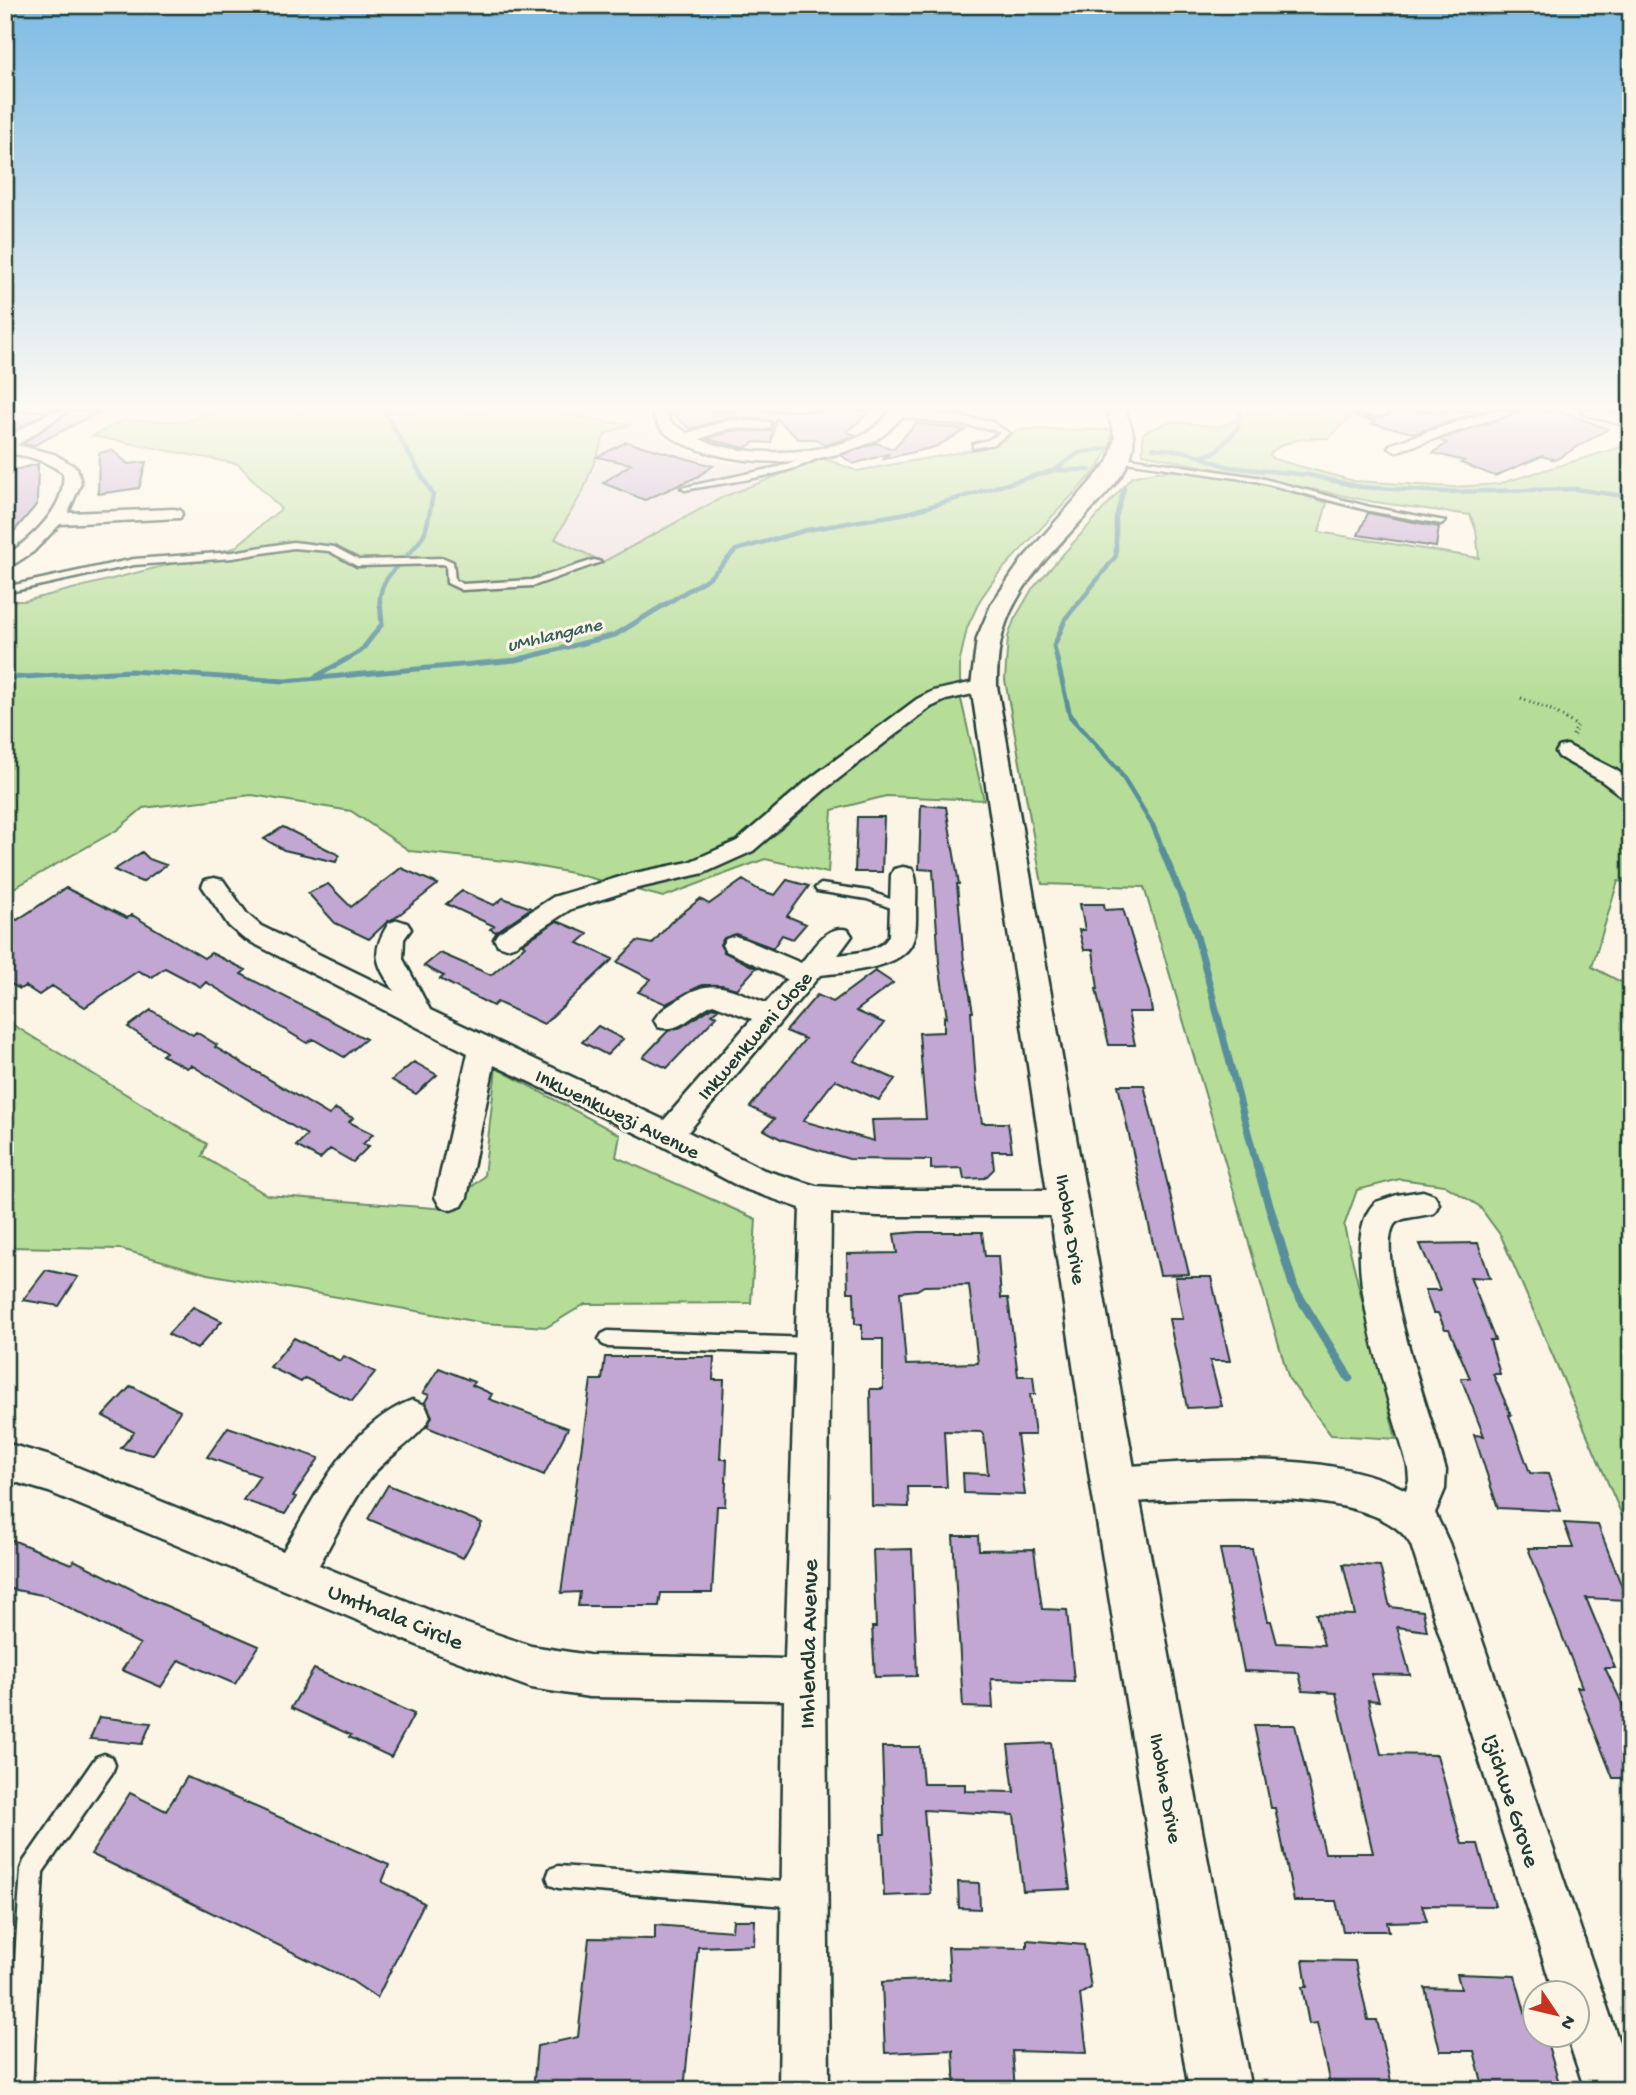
<svg xmlns="http://www.w3.org/2000/svg" width="1636" height="2095" font-family="'Gochi Hand',sans-serif">
<style>
.built{fill:#ebdee0}
.green{fill:#b5dd98;stroke:#6a8d66;stroke-width:2}
.lines{fill:none;stroke-linecap:round;stroke-linejoin:round}
.stream-far3{stroke:#588f9b;stroke-width:4.5}
.stream-far2{stroke:#588f9b;stroke-width:5}
.stream-far1{stroke:#588f9b;stroke-width:7}
.stream{stroke:#588f9b;stroke-width:9}
.building{fill:#c3a7d3;stroke:#1f3d34;stroke-width:2;fill-rule:evenodd}
.service-casing{stroke:#1f3d34;stroke-width:5}
.minor-casing{stroke:#1f3d34;stroke-width:5}
.tertiary-casing{stroke:#1f3d34;stroke-width:5}
.path{stroke:#1f3d34;stroke-width:3.5;stroke-dasharray:1 3.5;stroke-linecap:butt}
.service{fill:#fcf5e5;fill-rule:evenodd}
.minor{fill:#fcf5e5;fill-rule:evenodd}
.tertiary{fill:#fcf5e5;fill-rule:evenodd}
.labels{text-anchor:middle;stroke-width:6;stroke-linejoin:round;paint-order:stroke}
.far-water-label{font-size:19px;font-style:italic;fill:#375f5f;stroke:#fcf5e5}
.street-label{font-size:21px;fill:#1f3d34;stroke:#fcf5e5}
.near-street-label{font-size:24px;fill:#1f3d34;stroke:#fcf5e5}
</style>
<rect width="100%" height="100%" fill="#fcf5e5"/>
<filter id="ink" filterUnits="userSpaceOnUse"><feTurbulence type="fractalNoise" baseFrequency=".0143" numOctaves="2"/><feDisplacementMap in="SourceGraphic" scale="14" xChannelSelector="R" yChannelSelector="G"/><feConvolveMatrix kernelMatrix="1 2 1 2 8 2 1 2 1" color-interpolation-filters="sRGB"/></filter>
<g filter="url(#ink)">
<!-- built -->
<path class="built" d="M644,424L686,453L717,461L770,466L815,456L823,458L723,497L603,562L555,539L583,491L605,434L629,425Z"/>
<!-- green -->
<path class="green" d="M216,411H563L568,415L629,425L605,434L583,491L555,539L603,562L723,497L823,458L857,471L984,448L1007,439L1017,429L1112,430L1110,446L1099,467L998,574L980,600L967,628L960,660V695L984,800L886,796L832,810L828,873L765,859L663,897L572,873L514,862L410,851L351,811L252,795L143,808L117,830L5,893V601H25L234,548L281,509L238,464L92,436L124,420L184,422Z
M1254,411H1355L1329,438C1310,438 1283,439 1270,454L1273,459L1354,481L1454,487L1498,484L1631,444V754L1625,755L1631,762V883L1618,881L1592,967L1631,987V1536L1501,1236L1479,1206L1444,1185L1400,1179L1357,1190L1344,1226L1396,1439L1331,1435L1289,1379L1144,887L1042,884L1005,680L1008,637L1014,620L1032,589L1132,477C1194,459 1267,484 1327,503L1319,532L1479,558L1476,530L1470,515L1374,502L1143,454V433L1170,421L1220,427Z
M5,1020L207,1144L202,1156L267,1195L447,1209L484,1176L496,1068L620,1135L616,1157L756,1219L751,1303L585,1304L547,1327L484,1323L208,1274L121,1249L5,1247Z"/>
<g class="lines">
<!-- stream-far3 -->
<path class="stream-far3" d="M1153,448L1184,451L1229,467L1308,475L1361,487L1444,492L1575,489L1631,497
M1203,456L1216,452L1238,428L1240,411
M1056,470H1090
M380,604C377,574 413,557 424,534C429,523 430,507 433,495L384,411
M666,604L710,577L736,550L807,530L907,513L1055,470L1078,453L1108,448
M1078,604L1116,556V517L1124,489"/>
<!-- stream-far2 -->
<path class="stream-far2" d="M1079,602L1066,618L1054,646L1070,716L1118,769L1153,826L1163,850
M317,676L361,651L382,624L380,602
M5,678L131,671L285,681L516,660L615,635L669,602"/>
<!-- stream-far1 -->
<path class="stream-far1" d="M1162,849L1195,929L1257,1167"/>
<!-- stream -->
<path class="stream" d="M1257,1165L1294,1288L1349,1378"/>
</g>
<!-- building -->
<path class="building" d="M5,411H48L5,436Z
M70,411H101L33,446L23,444Z
M669,411H870L847,432L856,435L830,444L824,445L816,439H798L776,418L771,443L755,442L745,448L707,439L731,431H770L773,426L771,421L730,417L690,429Z
M1355,411L1365,417L1374,419L1388,416L1392,411H1484L1414,433L1372,424L1375,422L1355,416Z
M1514,411H1560L1608,429L1555,460L1542,456L1495,476L1461,463L1464,461L1433,453L1447,443L1438,440L1510,416Z
M916,423L966,430L935,447L884,459L888,454L853,464L841,455L876,443L893,449Z
M626,442L653,449L713,466L697,477L645,500L603,483L631,464L597,457Z
M112,450L128,464L146,462L139,488L98,494L99,453Z
M38,464L37,504L5,542V472Z
M1368,513L1439,527L1436,547L1358,535Z
M921,805L946,807L959,884H957L964,962L973,1012H971L976,1083L982,1123H1008L1012,1151H992L994,1169L985,1178L964,1179L962,1168L931,1169V1160L849,1159L781,1139L764,1130L774,1119L750,1107L805,1039L786,1031L817,995L833,1002L875,971L893,983L856,1011L884,1023L854,1061L895,1079L879,1100L835,1080L803,1121L874,1141L872,1120L926,1119L919,1033L944,1032V1016L947,1018L939,963L933,870L919,869Z
M857,817H884L882,872H855Z
M283,827L339,855L336,862L284,850L264,839Z
M142,852L149,859L166,865L142,882L114,870Z
M401,868L438,884L395,918L388,921L369,939L335,923L308,893L328,884L351,907Z
M743,880L759,890L775,895L787,880L809,886L787,916L806,924L793,939L782,935L773,948L736,934L724,938L720,944L724,952L756,968L737,989L722,985H702L666,1004L638,992L651,979L617,962L637,941L652,944L670,923L700,899L709,904Z
M66,888L127,918L132,915L204,958L211,953L246,970L241,974L366,1039L344,1057L313,1039L307,1043L206,982L201,987L165,968L152,977L138,971L85,1007L52,986L39,995L25,986L20,989L5,981V913L17,920Z
M462,891L494,905L503,898L531,908L496,932L490,929L494,926L446,904Z
M1080,904H1104L1105,910L1123,909L1149,993L1152,1012H1128L1135,1045H1109L1096,989H1098L1093,950H1084L1079,930H1085Z
M557,921L588,934L578,943L613,959L544,1024L497,1002L493,1006L440,979L444,976L424,966L440,953L491,975L525,946L522,944Z
M713,1007L718,1009L712,1014L717,1016L667,1068L643,1057L668,1031L681,1027Z
M151,1010L193,1035L196,1032L217,1045L215,1047L329,1115L336,1109L353,1118L349,1122L373,1134L363,1144L369,1146L353,1162L330,1149L320,1159L296,1146L307,1135L191,1065L187,1068L162,1055L166,1052L128,1027Z
M598,1026L623,1039L607,1055L582,1042Z
M414,1062L437,1075L416,1094L392,1080Z
M1118,1085H1144L1189,1274L1160,1275Z
M918,1232H982L985,1256H998L1001,1298H1008L1018,1376H1033L1035,1394H1030L1035,1435H1017L1025,1495L964,1493L963,1473L988,1474L984,1435L981,1432L944,1431L947,1487H908L909,1507L872,1506L870,1389H883V1339H862V1324H855L854,1292H848L847,1254L897,1253L894,1234ZM969,1285L978,1363L906,1365L900,1292L917,1290L924,1286Z
M1478,1243L1490,1278L1470,1277L1495,1340H1490L1500,1374H1493L1511,1415H1509L1530,1473L1548,1474L1561,1511L1498,1508L1474,1435L1484,1436L1461,1378H1470L1449,1329H1445L1438,1313H1433L1425,1290H1440L1420,1244Z
M46,1270L78,1277L59,1306L23,1300Z
M1175,1277H1211L1230,1361H1210L1222,1406L1187,1408L1169,1319H1183Z
M193,1307L222,1321L197,1349L168,1334Z
M294,1338L340,1361L344,1356L375,1372L352,1401L305,1378L301,1382L270,1367Z
M605,1357H714L713,1380H724L720,1459H727L725,1506H717L712,1593H661L659,1606H578L580,1592L561,1593L591,1380H602Z
M439,1368L474,1382L472,1385L492,1394L489,1399L568,1428L544,1475L427,1427L432,1416L425,1402L429,1395L423,1393Z
M131,1386L180,1411L153,1455L121,1448L134,1432L103,1416Z
M228,1427L319,1458L293,1496L296,1497L285,1514L243,1500L260,1476L207,1457Z
M388,1485L482,1523L463,1558L368,1519Z
M1564,1523L1598,1525L1627,1600L1586,1598L1615,1668H1605L1631,1722V1778H1613L1577,1687H1582L1528,1548H1573Z
M953,1536H978L979,1550L1034,1549L1042,1609L1067,1610L1074,1681L991,1679L993,1708L963,1707Z
M5,1537L71,1564L74,1560L155,1601L259,1646L235,1684L179,1660L161,1687L122,1670L140,1644L47,1596L5,1588Z
M912,1549L917,1676L875,1677L872,1627H876L873,1550Z
M1220,1549H1252L1268,1621H1271L1277,1643L1324,1645L1316,1614L1355,1615L1343,1564L1380,1566L1390,1607L1423,1611L1427,1631L1397,1627L1410,1675L1371,1674L1379,1701L1368,1700L1381,1754L1437,1755L1462,1844H1478L1495,1906L1422,1905L1427,1921L1387,1922L1389,1931H1343L1336,1901H1294L1275,1808H1271L1254,1725H1295L1325,1853H1373L1336,1693L1303,1691L1299,1673L1244,1671Z
M314,1669L414,1714L391,1757L349,1737L351,1735L291,1708Z
M99,1717L124,1720L151,1723L142,1744L90,1739Z
M1051,1743L1070,1889L1023,1891L1014,1815L924,1810L931,1894L884,1896L881,1834H885L882,1747H920L923,1784H965V1791L1014,1792L1008,1745Z
M187,1777L389,1865L382,1882L424,1903L377,1998L352,1981L91,1854L130,1793L166,1811Z
M958,1882L979,1883L980,1909L959,1908Z
M733,1920H755L754,1945L698,1947L684,2090H533L537,2046L578,2037L589,1938L655,1939V1925L732,1931Z
M1027,1940L1084,1945L1091,1988L1080,1994L1087,2053L1012,2051L1015,2090H955L953,2050L885,2053L882,1982L950,1979L948,1947L1027,1948Z
M1303,1960L1355,1961L1368,2020H1377L1393,2090H1331L1317,2023L1309,2024L1302,1987H1307Z
M1457,1974L1515,1976L1527,2019H1535V2035H1545L1561,2090H1484L1474,2051H1440L1425,1988L1461,1989Z"/>
<g class="lines">
<defs>
<path id="service" d="M987,423H993L1009,433L994,444L973,448V444L988,440L1000,433L987,427Z
M821,449L828,451C799,476 723,482 685,490L681,488L778,467L811,456Z
M1122,457L1256,477L1370,507L1445,521L1441,524L1370,511L1256,481L1119,461V457Z
M293,542L334,547L359,560L444,558L453,562L455,580L463,584L532,580L594,560L601,562L533,586L462,590L447,583L446,565L442,564L357,566L329,551L293,548L233,558L134,565L5,593V587L134,559L233,552Z
M821,884L869,891L906,905L908,908L902,912L867,899L817,891L815,888Z
M608,1331L812,1338L818,1340L821,1346L818,1352L812,1354L608,1347L602,1344L599,1339L602,1334Z
M104,1754L112,1757L115,1765L112,1773L43,1872L32,2090H6L21,1869L24,1861L96,1757Z
M558,1866L799,1883L807,1887L811,1895L807,1903L799,1907L558,1888L550,1885L547,1877L550,1869Z"/>
<path id="minor" d="M52,411H68L17,445L54,454L77,468L81,483L68,513L174,509L180,510L182,514L180,518L60,524L33,552L5,570V557C31,538 67,508 63,473C46,460 26,455 5,453V439Z
M652,411H666L669,421L687,433L730,420L769,422L771,425L769,428L764,429L731,428L699,439C742,458 827,457 868,432C877,427 884,419 891,411H919L990,421L997,425L990,429L902,417C893,426 885,436 873,441C817,468 740,468 684,444C669,437 655,428 652,411Z
M1359,411H1390C1383,418 1366,418 1359,411Z
M1491,411H1511L1509,414L1401,450L1396,452L1388,447L1391,444Z
M1581,411H1603L1631,418V427L1583,414Z
M984,680L991,682L994,686L991,690L946,700L931,707L824,790L753,851L704,873L634,889L571,909L516,945L507,948L498,945L494,939L498,933L553,897L630,874L689,862L737,841L808,780L917,699L933,691Z
M1567,745L1616,770L1631,781V799L1623,797L1600,780L1559,757L1556,752L1559,747Z
M903,867L912,869C918,879 916,895 916,907C916,919 917,934 911,945C898,969 845,972 820,975L688,1132L764,1170L816,1186L878,1190H1068L1079,1194L1084,1203L1079,1212L1068,1216H878L831,1213L826,1680L829,2090H779L784,1700L589,1697L531,1688L441,1655L49,1492L5,1479V1443L50,1456L283,1551C317,1495 347,1426 412,1400L425,1405L430,1417C420,1439 386,1456 369,1479C350,1505 335,1537 319,1565L441,1615L531,1646L589,1655L785,1659L800,1208L742,1188L657,1143L494,1065L467,1197L462,1206L451,1210L440,1206L435,1197L468,1053L243,938L229,926L202,886L205,880L214,878L223,880L247,914L261,926L394,991C376,964 370,952 389,923L398,920L407,923L411,929L404,939L403,959L430,1010L664,1120L752,1019L713,1004C694,1012 680,1034 658,1027L654,1020C660,1010 670,1005 679,999C714,975 730,990 766,1003L787,979L726,951L722,945L726,939L735,936L744,939L801,963C814,948 826,924 848,930L852,936L838,955C853,953 883,952 889,935L891,875L894,869Z
M1423,1191L1434,1195L1439,1204L1434,1213C1423,1217 1400,1216 1394,1225C1373,1260 1435,1427 1446,1470L1445,1489L1435,1513L1449,1543L1631,2077V2090H1585L1567,2036H1576V1994H1554L1411,1545C1376,1480 1180,1500 1114,1503L1101,1498L1095,1485L1101,1472L1114,1467C1203,1462 1325,1447 1406,1490L1409,1480L1408,1467C1395,1416 1330,1240 1376,1202L1397,1195Z"/>
<path id="tertiary" d="M1107,411H1125C1131,424 1136,437 1132,452C1126,476 1105,495 1089,512C1063,541 1033,569 1015,603C1000,630 997,656 997,686L1137,1485L1251,2090H1189L1091,1485L971,686L977,638L992,603L1022,560L1109,461L1115,437Z"/>
</defs>
<!-- service casing -->
<use href="#service" class="service-casing"/>
<!-- minor casing -->
<use href="#minor" class="minor-casing"/>
<!-- tertiary casing -->
<use href="#tertiary" class="tertiary-casing"/>
<!-- path -->
<path class="path" d="M1521,698L1554,711L1577,726L1573,736"/>
<!-- service -->
<use href="#service" class="service"/>
<!-- minor -->
<use href="#minor" class="minor"/>
<!-- tertiary -->
<use href="#tertiary" class="tertiary"/>
</g>
</g>
<!-- sky -->
<linearGradient id="sky" x2="0" y2="1"><stop stop-color="#7dbbe4"/><stop offset="0.58" stop-color="#fefaf3"/><stop offset="1" stop-color="#fefaf3" stop-opacity="0"/></linearGradient>
<rect width="1636" height="704" fill="url(#sky)"/>
<g class="labels">
<!-- far-water labels -->
<g class="far-water-label">
<text transform="translate(554 633) rotate(-13)" y="7">uMhlangane</text>
</g>
<!-- street labels -->
<g class="street-label">
<text transform="translate(754 1035) rotate(-49)" y="7">Inkwenkweni Close</text>
<text transform="translate(618 1113) rotate(26)" y="7">Inkwenkwezi Avenue</text>
<text transform="translate(1072 1229) rotate(81)" y="7">Ihobhe Drive</text>
<text transform="translate(1167 1788) rotate(80)" y="7">Ihobhe Drive</text>
</g>
<!-- near-street labels -->
<g class="near-street-label">
<text transform="translate(396 1615) rotate(22)" y="8">Umthala Circle</text>
<text transform="translate(807 1644) rotate(-89)" y="8">Inhlendla Avenue</text>
<text transform="translate(1513 1800) rotate(72)" y="8">Izichwe Grove</text>
</g>
</g>
<!-- margin -->
<rect width="1636" height="2095" fill="none" stroke="#fcf5e5" stroke-width="28"/>
<rect x="14" y="14" width="1608" height="2067" fill="none" stroke="#1f3d34" stroke-width="2.5" filter="url(#ink)"/>
<!-- north arrow -->
<g transform="translate(1556 2014) rotate(125)"><circle r="33" fill="#fcf5e5" stroke="#a4ab9e" stroke-width="2"/>
<path d="M0-5L12 26L0 18L-12 26Z" fill="#c8321e"/>
<text y="-10" font-size="19" font-weight="bold" text-anchor="middle" fill="#1f3d34">N</text>
</g>
</svg>
